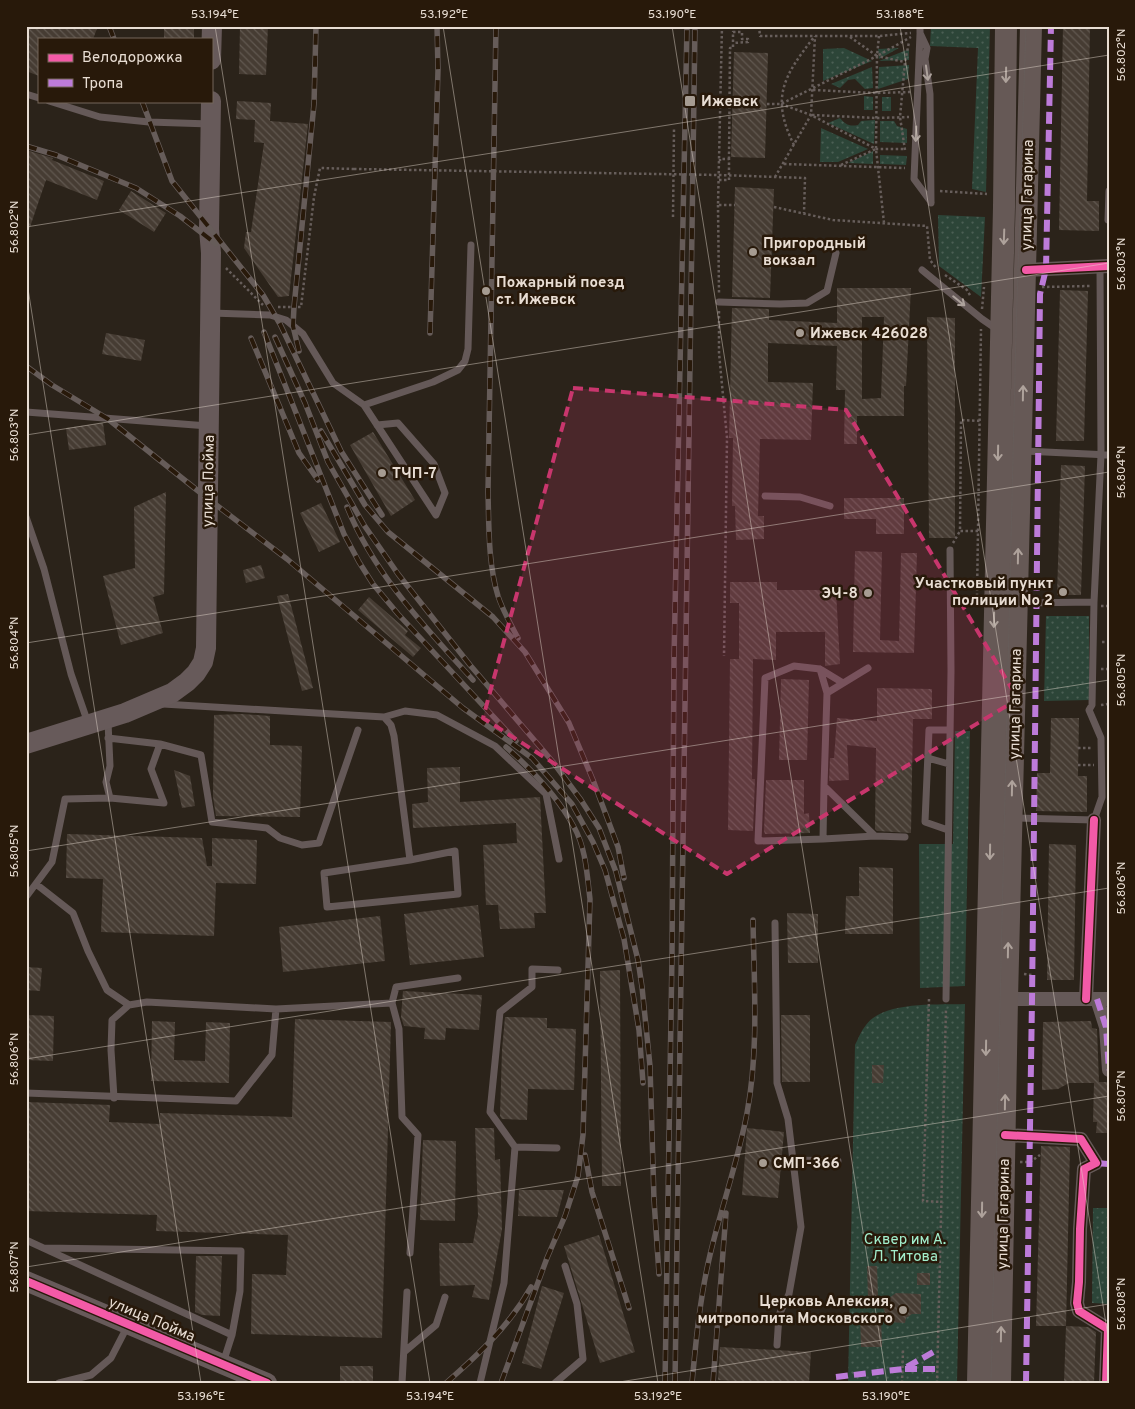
<svg xmlns="http://www.w3.org/2000/svg" width="1135" height="1409" font-family="Overpass,sans-serif">
<style>
.grass{fill:url(#grass-dots)}
.building{fill:url(#building-back-hatch);fill-rule:evenodd}
.lines{fill:none;stroke-linecap:round;stroke-linejoin:round}
.path{stroke:#675e5b;stroke-width:2.5;stroke-dasharray:2.5 2.5;stroke-linecap:butt}
.lane{stroke:#655958;stroke-width:7}
.street{stroke:#655958;stroke-width:14}
.secondary{stroke:#675a5a;stroke-width:20}
.primary{stroke:#665956;stroke-width:22}
.tram{stroke:#665c59;stroke-width:1}
.rail-casing{stroke:#665c59;stroke-width:5.5}
.rail{stroke:#28190a;stroke-width:4;stroke-dasharray:11;stroke-linecap:butt}
.path-bridge{stroke:#675e5b;stroke-width:2.5;stroke-dasharray:2.5 2.5;stroke-linecap:butt}
.quiet{stroke:#bd7bd9;stroke-width:6;stroke-dasharray:12 6;stroke-linecap:butt}
.cycleway-casing{stroke:#28190a;stroke-width:11}
.cycleway{stroke:#f35aa7;stroke-width:8}
.oneway{stroke:#ada29c}
.oneway2{stroke:#aea29b}
.marked{fill:#c8366d;fill-opacity:0.2;stroke:#c8366d;stroke-width:4;stroke-dasharray:10 6;stroke-linejoin:round}
.ticks{fill:none;stroke:#e8ddd3;stroke-width:1;stroke-opacity:0.45}
.poi-dot{fill:#a69c92;stroke:#28190a;stroke-width:2}
.labels{text-anchor:middle;stroke-width:5;stroke-linejoin:round;paint-order:stroke}
.poi-label{font-size:15px;font-weight:bold;fill:#e8ddd3;stroke:#28190a;text-anchor:start}
.street-label{font-size:15px;fill:#e8ddd3;stroke:#28190a}
.park-label{font-size:15px;fill:#a2eecc;stroke:#28190a}
.neatline{fill:none;stroke:#e8ddd3;stroke-width:2}
.ticks-label{font-size:12px;text-anchor:middle;fill:#e8ddd3}
</style>
<defs>
<pattern id="grass-dots" width="8" height="8" patternUnits="userSpaceOnUse" patternTransform="scale(1.25)"><rect width="8" height="8" fill="#2c4538"/><path d="M2 2h.1M6 6h.1" fill="none" stroke="#4b5f54" stroke-width="1.8" stroke-linecap="round"/></pattern>
<pattern id="building-back-hatch" width="6" height="6" patternUnits="userSpaceOnUse" patternTransform="scale(1.25)"><rect width="6" height="6" fill="#463c33"/><path d="M-1 5l2 2M0 0l6 6M5-1l2 2" fill="none" stroke="#615850"/></pattern>
</defs>
<rect width="100%" height="100%" fill="#2b231a"/>
<!-- grass -->
<path class="grass" d="M931,26H990L986,192L972,189L978,48L930,46Z
M844,48L872,61L823,81V49Z
M899,48L879,59L878,49Z
M909,49V60L879,61Z
M909,65L908,79L878,89L879,67Z
M872,67L873,88L865,89L855,79L848,80L840,88L831,84Z
M864,96L873,97V110H864Z
M882,97H891V111H882Z
M840,118C845,124 849,127 858,125L861,121L875,120L874,144L828,123Z
M880,121H894L897,126L907,129V143L880,142Z
M821,128L868,149L838,162H820Z
M873,151V164L848,163Z
M880,155L907,156L906,165L880,164Z
M938,215L985,217L981,297L939,266Z
M1046,616H1089V700L1044,701Z
M955,731H970L965,986L920,988L919,844H953Z
M965,1004L957,1383H848L855,1045C858,1039 861,1031 866,1025C883,1001 938,1005 965,1004Z
M1093,1208H1109V1304L1092,1303Z"/>
<!-- building -->
<path class="building" d="M26,26H98L93,39H39V76L26,71Z
M164,26H194V39H164Z
M240,26H268L266,75L239,74Z
M1063,26H1090L1087,201H1099V231L1059,230Z
M734,52L768,53L765,158L731,157Z
M237,101L271,103L270,121L308,124L289,296L278,297L244,248L246,232H251L264,143L254,142L255,120L236,119Z
M26,150L53,158L52,160L104,181L97,200L46,180L28,233H26Z
M735,187L774,189L770,298L732,297Z
M131,191L166,213L154,232L119,210Z
M837,288H911L906,386H904V416H857V444H844L845,390H836L837,346L768,343V382L813,383L811,440L760,439L758,516H764V539L736,540L735,506H732L733,438H729L732,308L769,309V320L837,323ZM862,317H884L881,398L862,399Z
M1060,290L1088,291L1084,441H1056Z
M927,317L955,318V538H929Z
M106,333L145,340L141,361L102,354Z
M103,423L106,445L69,450L66,428Z
M373,432L415,500L391,516L350,445Z
M1061,465L1085,466L1081,595H1057Z
M166,492L164,594L153,597L163,633L121,645L103,576L135,568L134,507Z
M844,498H904V534H876V519H844Z
M321,503L340,542L319,552L300,513Z
M855,551L882,552L880,640L899,641L901,553H917L914,653L853,652Z
M261,565L265,578L246,583L243,570Z
M730,582H777V590H836L840,664L825,666V632H776V660L753,659L752,779H755L753,831L728,830L730,659H739V603H730Z
M288,594L313,688L302,691L277,596Z
M369,597L408,631L405,635L421,648L413,657L358,610Z
M781,679L809,680L807,760H779Z
M877,688L932,689V719H913L911,833L877,831L875,829L876,748L847,745L849,780L829,781L830,758H834L837,718L877,721Z
M242,714L270,716V745L302,746L300,817L216,816L213,797L214,715Z
M1051,718H1079L1078,776H1087V812L1036,811L1037,773H1050Z
M460,767V802L540,797L546,913H534L535,928L500,929L498,905H486L483,845L517,843L516,823L413,828L412,804L428,802L427,768Z
M174,770L190,776L195,806L182,808Z
M766,780H804V814L809,813L810,833L765,834L764,831Z
M67,834L202,838L207,866H212V838L257,840L256,884L216,883L214,936L101,932L103,879L66,878Z
M1049,844L1076,845L1074,980H1047Z
M859,867L893,868V934H845L846,896H859Z
M478,905L484,957L410,965L404,914Z
M787,913L818,914V963H788Z
M380,916L385,961L283,972L279,927Z
M26,967L42,968L40,991L26,990Z
M620,970L621,1186H602L600,971Z
M403,991L482,995L479,1030L446,1028L445,1040L424,1039L425,1028L404,1026L401,1017Z
M26,1015L54,1016L53,1061L26,1060Z
M781,1015H810V1082H782Z
M505,1017L547,1018V1028L576,1029L574,1090L528,1089L527,1120L502,1119L500,1116L502,1050Z
M295,1019L391,1022L382,1338L251,1334L252,1274L286,1275L288,1235L156,1231L157,1215L26,1211V1102L110,1105L109,1122L160,1124V1113L292,1117Z
M152,1021L175,1022L174,1060L205,1061L206,1022L230,1023L229,1083L151,1081Z
M1091,1021L1092,1028L1097,1029L1099,1082H1109V1133H1096L1097,1122H1093L1094,1083H1069L1058,1089L1042,1090L1043,1022Z
M872,1065H884L883,1083H872Z
M475,1128H494L495,1160L500,1159L502,1229L489,1300L472,1297L475,1285L440,1286L439,1243H473L478,1216Z
M747,1128L784,1132L778,1198L742,1195Z
M423,1140L456,1141L455,1221L420,1220Z
M1041,1146L1070,1147L1066,1326H1036Z
M519,1190H564L557,1217L518,1216Z
M599,1235L635,1352L600,1363L564,1246Z
M196,1256H222L220,1316L202,1315L195,1312Z
M867,1266H877L878,1296L868,1297Z
M917,1273H930V1285H917Z
M542,1286L564,1293L541,1369L522,1363Z
M896,1293L921,1294V1314H912L906,1318L905,1323L888,1322L883,1307L885,1301Z
M881,1316L882,1347H861L860,1317Z
M1066,1326L1088,1327L1096,1332L1094,1383H1064Z
M720,1347L811,1352L809,1383H766L718,1380Z
M340,1366H373V1383H340Z"/>
<g class="lines">
<!-- path -->
<path class="path" d="M722,26L718,205H735
M759,26L760,36H879L911,33
M879,36L877,56L876,149L884,223
M850,37L877,56L911,37
M813,90L876,93L910,92
M721,102H732
M767,104H781L877,56L905,62
M781,104L811,115L876,149H904
M812,115L877,118L909,117
M794,145C770,97 784,76 814,37
M905,150L900,117L905,62L909,42
M729,159L730,48H733V32H742V39H748V42L733,43
M784,164L905,168
M841,165L876,149
M720,174V175L805,178L804,213
M775,177L811,115L815,36
M719,180H729V159H720V161
M940,191L987,194
M718,205L719,293
M774,207L833,220L927,226L930,260L937,269
M673,217L674,129
M226,268L263,305
M945,275L967,290L971,297
M1042,287L1090,286
M278,307H301L314,197L320,168L354,169
M982,309L984,287
M719,311V353L727,438L724,656
M978,531H960L961,420L980,421
M953,543L960,531
M977,596L981,329
M1101,606H1109
M1102,642H1109
M1101,669H1109
M1101,705L1108,704
M1078,748H1091
M1078,765H1094
M1024,974L1032,975
M929,999L923,1201L941,1202
M1020,1162H1030L1040,1155
M902,1383L903,1350
M937,1383L946,1008"/>
<!-- lane -->
<path class="lane" d="M920,26V33L927,48L925,59L930,94L931,203
M920,34L914,179L931,202
M26,94L39,98
M49,101L100,117L149,122L210,124
M1108,220L1109,191
M922,270L982,319L998,330
M719,302L780,304L807,303L827,291L836,253
M211,313L270,315L286,320L303,334L333,383L364,405L436,515L445,493L434,464L398,423L377,425
M364,405L433,382L458,370L465,361L468,349L471,245
M26,412L208,426
M1024,451L1109,455
M765,496L800,497L830,506
M26,517L44,569L71,674L88,723
M1094,602L1101,455L1100,267
M868,668L827,693L824,786L875,836L905,837
M820,669L827,693
M163,704L384,717L391,725L394,736L410,860L455,851L458,894L327,907L324,873L410,860
M384,717L405,711L437,715L495,746L546,794L559,859
M108,722L110,766L106,782L110,798
M160,744L201,755L212,822L267,828L280,838L302,845L319,843L358,730
M928,758L949,764
M824,786L823,839L758,841L765,678L794,666L820,669L843,683
M1014,818L1094,820L1102,797L1101,738L1089,710L1092,705L1094,602L1020,603
M948,830L925,822L929,730H950
M823,839L875,836
M36,884L73,913L88,951L107,990L129,1005
M26,897L52,862L65,799L110,798L164,803L151,769L160,744L108,738
M775,923L777,1083L788,1119L801,1227L789,1294L779,1315L777,1345
M946,999L951,671L950,550
M26,1093L236,1101L272,1055L276,1009
M114,1098L111,1050L112,1020L129,1005L147,1002L276,1009L392,1003
M515,1147L490,1112L500,1012L532,987V969L558,970
M793,1160L838,1161
M26,1240L232,1335L223,1363
M44,1248L241,1251L240,1291L232,1335
M410,1253L418,1135L402,1117L399,1029L392,1003L396,987L458,978
M404,1352L436,1325L445,1297
M59,1383L91,1375L111,1358L127,1327
M402,1383L407,1292
M480,1383L504,1283L515,1147L557,1148
M555,1383L583,1359L577,1304L565,1266"/>
<!-- street -->
<path class="street" d="M1026,270L1109,266
M1007,999H1109
M1086,999L1094,820
M1097,999L1106,1027L1109,1070
M1005,1135L1081,1139L1096,1163L1084,1169L1080,1229L1079,1282L1077,1303L1079,1311L1108,1329L1106,1383"/>
<!-- secondary -->
<path class="secondary" d="M211,60L212,26
M26,744L125,713L172,693L187,682L196,673L203,662L206,648L211,253L209,229L211,101
M26,1281L267,1383"/>
<!-- primary -->
<path class="primary" d="M978,1383L1004,207L1006,26
M1000,1383L1007,999L1031,26"/>
<!-- tram -->
<path class="tram" d="M991,1383L1016,332L1026,26"/>
<defs>
<path id="rail" d="M109,26L114,39
M496,26L488,492C489,526 488,563 498,596C503,611 511,625 518,638
M142,101L172,181L263,295L280,324L341,451L382,515
M26,146L56,155L136,188L180,216L216,244
M264,332L344,534L359,562L373,584L398,614L516,741
M430,333L438,70L437,26
M275,337L305,403L328,462L364,525L398,574L470,665L553,762L581,800L599,828L616,872L638,960L642,987L650,1066L654,1200L659,1274
M251,338L299,453L318,480
M299,351L293,326L294,307L314,104L316,26
M26,366L52,385L108,419L207,498L287,559L463,708L532,758L572,804L593,842L605,870L624,939L639,1030L643,1083
M321,431L365,505L388,532L493,617L525,652L569,723L593,780L618,847L624,878
M347,507C374,574 425,627 473,680
M585,1155L592,1192L629,1308
M446,1383C479,1354 510,1325 531,1287
M501,1383L547,1258L565,1216L578,1176L583,1135L590,899C587,875 586,848 574,827C558,797 531,769 506,747
M665,1383L672,955L674,659L687,26
M675,1383L695,26
M692,1383C696,1340 700,1297 710,1255C721,1208 738,1161 747,1113C759,1049 754,984 753,920
M713,1383L726,1213"/>
</defs>
<!-- rail casing -->
<use href="#rail" class="rail-casing"/>
<!-- rail -->
<use href="#rail" class="rail"/>
<!-- path-bridge -->
<path class="path-bridge" d="M354,169L719,175"/>
<!-- quiet -->
<path class="quiet" d="M1097,999L1106,1027L1109,1070
M1096,1163L1109,1164
M905,1369H937
M836,1377L903,1369L937,1350
M1026,1383L1032,1000L1040,294L1046,269L1051,26"/>
<defs>
<path id="cycleway" d="M1026,270L1109,266
M1086,999L1094,820
M1005,1135L1081,1139L1096,1163L1084,1169L1080,1229L1079,1282L1077,1303L1079,1311L1108,1329L1106,1383
M26,1281L267,1383"/>
</defs>
<!-- cycleway casing -->
<use href="#cycleway" class="cycleway-casing"/>
<!-- cycleway -->
<use href="#cycleway" class="cycleway"/>
</g>
<!-- one-way arrows -->
<defs><path id="oneway-shaft" d="M-6 0H5M1.5-3L5.5 0L1.5 3" fill="none" stroke-width="1.6" stroke-linecap="round" stroke-linejoin="round" transform="scale(1.25)"/></defs>
<g class="oneway">
<use href="#oneway-shaft" transform="translate(927 73) rotate(82)"/>
<use href="#oneway-shaft" transform="translate(916 134) rotate(92)"/>
<use href="#oneway-shaft" transform="translate(959 301) rotate(39)"/>
</g>
<g class="oneway2">
<use href="#oneway-shaft" transform="translate(1006 75) rotate(91)"/>
<use href="#oneway-shaft" transform="translate(1004 237) rotate(92)"/>
<use href="#oneway-shaft" transform="translate(1023 393) rotate(-89)"/>
<use href="#oneway-shaft" transform="translate(998 453) rotate(91)"/>
<use href="#oneway-shaft" transform="translate(1018 556) rotate(-89)"/>
<use href="#oneway-shaft" transform="translate(994 620) rotate(91)"/>
<use href="#oneway-shaft" transform="translate(1012 788) rotate(-89)"/>
<use href="#oneway-shaft" transform="translate(990 852) rotate(91)"/>
<use href="#oneway-shaft" transform="translate(1008 950) rotate(-89)"/>
<use href="#oneway-shaft" transform="translate(986 1048) rotate(91)"/>
<use href="#oneway-shaft" transform="translate(1005 1102) rotate(-89)"/>
<use href="#oneway-shaft" transform="translate(982 1210) rotate(91)"/>
<use href="#oneway-shaft" transform="translate(1001 1334) rotate(-89)"/>
</g>
<!-- marked area -->
<path class="marked" d="M573,388L846,410L1018,699L727,874L483,718Z"/>
<!-- ticks -->
<path class="ticks" d="M215,26L430,1383M443,26L658,1383M672,26L887,1383M900,26L1109,1343M26,227L1109,55M26,276L201,1383M26,435L1109,263M26,643L1109,472M26,851L1109,680M26,1059L1109,888M26,1267L1109,1096M613,1383L1109,1304"/>
<!-- markers -->
<g class="poi-dot">
<rect x="684" y="95" width="12" height="12" rx="2.5"/>
<circle cx="753" cy="252" r="5"/>
<circle cx="486" cy="291" r="5"/>
<circle cx="800" cy="333" r="5"/>
<circle cx="382" cy="473" r="5"/>
<circle cx="1063" cy="592" r="5"/>
<circle cx="868" cy="593" r="5"/>
<circle cx="763" cy="1163" r="5"/>
<circle cx="903" cy="1310" r="5"/>
</g>
<g class="labels">
<!-- poi labels -->
<g class="poi-label">
<text x="701" y="106">Ижевск</text>
<text x="763" y="248">Пригородный<tspan x="763" dy="17">вокзал</tspan></text>
<text x="496" y="287">Пожарный поезд<tspan x="496" dy="17">ст. Ижевск</tspan></text>
<text x="810" y="338">Ижевск 426028</text>
<text x="392" y="478">ТЧП-7</text>
<text x="1053" y="588" text-anchor="end">Участковый пункт<tspan x="1053" dy="17">полиции No 2</tspan></text>
<text x="858" y="598" text-anchor="end">ЭЧ-8</text>
<text x="773" y="1168">СМП-366</text>
<text x="893" y="1306" text-anchor="end">Церковь Алексия,<tspan x="893" dy="17">митрополита Московского</tspan></text>
</g>
<!-- street labels -->
<g class="street-label">
<text transform="translate(1027 195) rotate(-89)" y="5">улица Гагарина</text>
<text transform="translate(208 481) rotate(-89)" y="5">улица Пойма</text>
<text transform="translate(1015 704) rotate(-89)" y="5">улица Гагарина</text>
<text transform="translate(1003 1214) rotate(-89)" y="5">улица Гагарина</text>
<text transform="translate(152 1319) rotate(23)" y="5">улица Пойма</text>
</g>
<!-- park labels -->
<g class="park-label">
<text x="905" y="1244">Сквер им А.<tspan x="905" dy="17">Л. Титова</tspan></text>
</g>
</g>
<!-- border -->
<rect width="1135" height="1409" fill="none" stroke="#28190a" stroke-width="55"/>
<!-- legend -->
<rect x="38" y="38" width="175" height="65" fill="#28190a" stroke="#75675a"/>
<rect x="48" y="54" width="25" height="8" fill="#f35aa7" stroke="#75675a"/>
<text x="82" y="62" font-size="15" fill="#e8ddd3">Велодорожка</text>
<rect x="48" y="79" width="25" height="8" fill="#bd7bd9" stroke="#75675a"/>
<text x="82" y="88" font-size="15" fill="#e8ddd3">Тропа</text>
<rect x="28" y="28" width="1080" height="1354" class="neatline"/>
<g class="ticks-label">
<text x="215" y="18">53.194°E</text>
<text x="444" y="18">53.192°E</text>
<text x="672" y="18">53.190°E</text>
<text x="900" y="18">53.188°E</text>
<text transform="translate(1121 55) rotate(-90)" y="4">56.802°N</text>
<text transform="translate(14 227) rotate(-90)" y="4">56.802°N</text>
<text transform="translate(1121 264) rotate(-90)" y="4">56.803°N</text>
<text transform="translate(14 435) rotate(-90)" y="4">56.803°N</text>
<text transform="translate(1121 472) rotate(-90)" y="4">56.804°N</text>
<text transform="translate(14 643) rotate(-90)" y="4">56.804°N</text>
<text transform="translate(1121 680) rotate(-90)" y="4">56.805°N</text>
<text transform="translate(14 851) rotate(-90)" y="4">56.805°N</text>
<text transform="translate(1121 888) rotate(-90)" y="4">56.806°N</text>
<text transform="translate(14 1059) rotate(-90)" y="4">56.806°N</text>
<text transform="translate(1121 1096) rotate(-90)" y="4">56.807°N</text>
<text transform="translate(14 1267) rotate(-90)" y="4">56.807°N</text>
<text transform="translate(1121 1304) rotate(-90)" y="4">56.808°N</text>
<text x="201" y="1400">53.196°E</text>
<text x="430" y="1400">53.194°E</text>
<text x="658" y="1400">53.192°E</text>
<text x="886" y="1400">53.190°E</text>
</g>
</svg>
